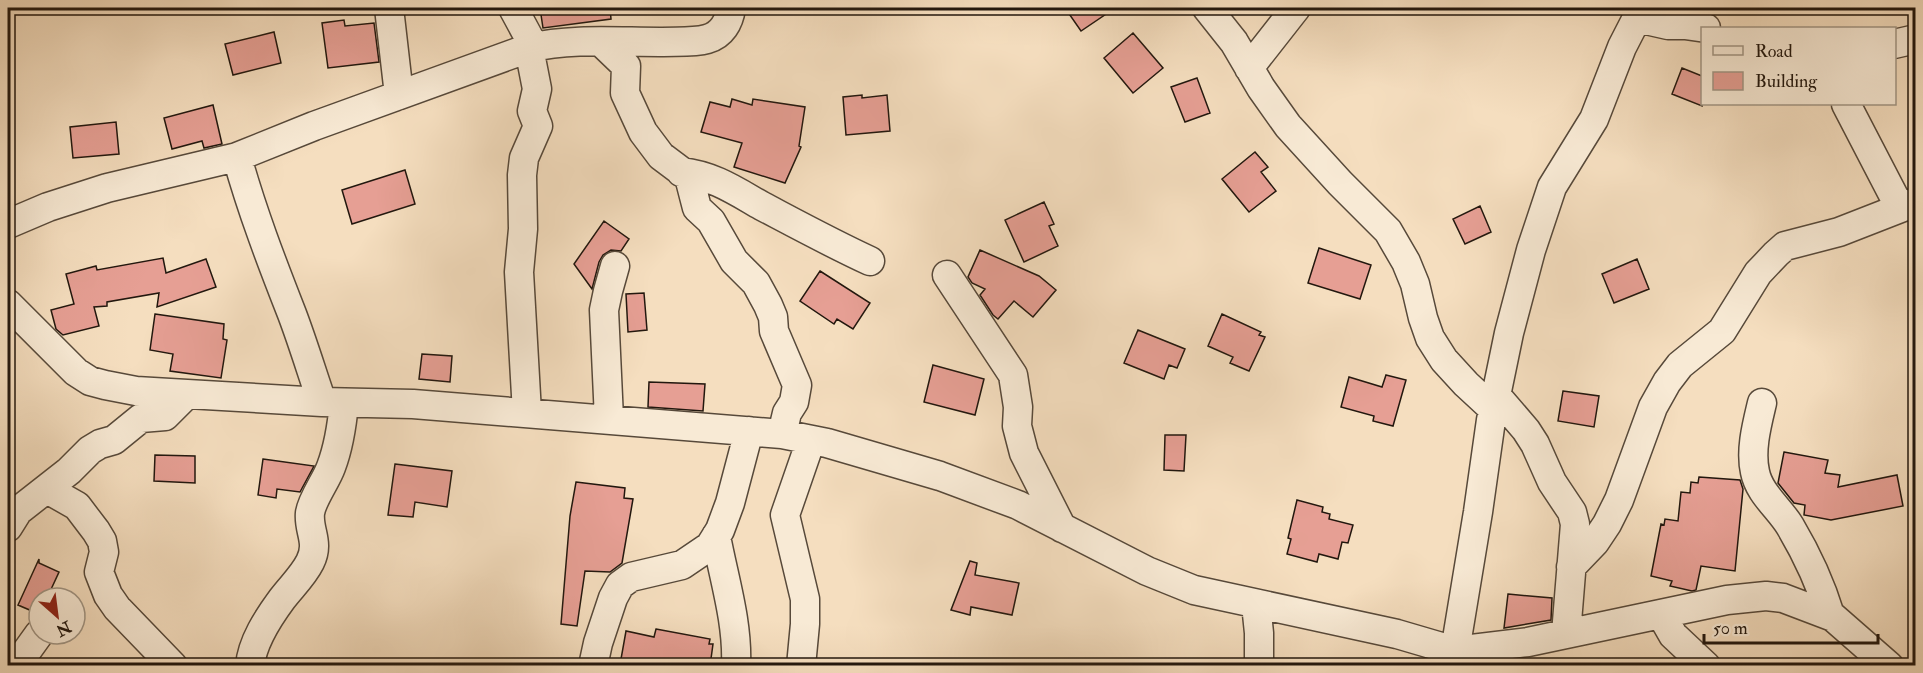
<svg xmlns="http://www.w3.org/2000/svg" width="1923" height="673" font-family="'IM FELL Double Pica',serif">
<style>
.building{fill:#e69f94;stroke:#22170e;stroke-width:1.5}
.lines{fill:none;stroke-linecap:round;stroke-linejoin:round}
.minor-casing{stroke:#57493a;stroke-width:31}
.minor{stroke:#f8ead5;stroke-width:28}
</style>
<rect width="100%" height="100%" fill="#f5debf"/>
<filter id="stains"><feTurbulence type="fractalNoise" baseFrequency=".00333" numOctaves="4"/><feColorMatrix values="0 0 0 0 .2 0 0 0 0 .09 0 0 0 0 .02 0 0 0 .5 -.17"/></filter>
<radialGradient id="worn" r=".72"><stop offset=".6" stop-color="#630" stop-opacity="0"/><stop offset="1" stop-color="#630" stop-opacity=".3"/></radialGradient>
<!-- building -->
<path class="building" d="M540,8H610L611,19L543,28Z
M1065,8H1115L1081,31Z
M344,20L345,26L374,23L379,62L328,68L322,23Z
M274,32L281,63L233,75L225,44Z
M1133,33L1163,68L1133,93L1104,58Z
M1682,68L1702,76V106L1672,94Z
M1197,78L1210,113L1185,122L1171,87Z
M862,95V98L887,95L890,131L846,135L843,97Z
M732,99L752,105L753,99L805,107L799,146L801,147L785,183L734,167L742,143L701,132L710,102L730,107Z
M213,105L222,144L204,148L202,141L172,149L164,118Z
M116,122L119,154L73,158L70,127Z
M1255,152L1268,167L1261,172L1276,191L1249,212L1222,179Z
M405,170L415,204L352,224L342,190Z
M1044,202L1054,224L1049,226L1058,246L1024,262L1005,220Z
M1480,206L1491,232L1465,244L1453,219Z
M604,221L629,239L621,251L611,250L603,255L599,262L592,289L574,264Z
M1319,248L1371,265L1360,299L1308,283Z
M980,250L1039,276L1056,290L1033,317L1014,301L998,319L993,315L980,295L985,289L972,283L968,277Z
M163,258L166,273L206,259L216,287L157,307L159,293L107,302V306L94,307L99,326L63,335L56,329L51,310L74,304L66,274L96,266L97,270Z
M1637,259L1649,289L1614,303L1602,274Z
M820,271L870,303L853,329L837,319L834,324L800,301Z
M644,293L647,330L628,332L626,294Z
M155,314L224,324L223,339L227,340L221,378L170,371L173,354L150,350Z
M1222,314L1261,332L1259,335L1265,337L1249,371L1230,363L1233,357L1208,346Z
M1138,330L1185,349L1177,368L1169,365L1164,379L1124,363Z
M422,354L452,356L450,382L419,379Z
M933,365L984,379L975,415L924,402Z
M1386,375L1406,380L1393,426L1373,421L1374,416L1341,407L1349,377L1382,387Z
M649,382L705,384L703,411L648,407Z
M1563,391L1599,396L1594,427L1558,421Z
M1165,435H1186L1184,471L1164,470Z
M1784,452L1828,460L1825,473L1840,475L1838,487L1897,475L1903,506L1831,520L1804,515L1805,505L1794,503L1778,483Z
M155,455L195,456V483L154,481Z
M263,459L314,466L300,492L277,489L276,498L258,495Z
M395,464L452,471L447,507L415,502L413,517L388,515Z
M1699,477L1740,480L1743,489L1735,571L1701,566L1696,590L1692,591L1670,586L1672,581L1651,576L1661,524L1664,525L1665,519L1678,521L1681,492L1690,493L1691,482L1698,483Z
M576,482L625,488L624,498L633,499L622,563L610,572L585,571L577,626L561,624L570,516Z
M1297,500L1323,507L1322,512L1330,514L1329,519L1353,525L1348,543L1342,542L1338,559L1319,554L1317,562L1287,554L1291,539L1288,538Z
M39,559V563L59,572L47,598H39V614L18,605Z
M970,561L977,563L975,575L1019,583L1012,615L971,607L970,615L951,610Z
M1508,594L1552,598L1551,620L1504,628Z
M656,629L710,639L709,644H713L710,666H623L624,660L621,659L626,631L654,637Z"/>
<g class="lines">
<defs>
<path id="minor" d="M389,8L399,95
M513,8L534,47
M1207,8L1234,42L1261,88L1288,126L1340,183L1388,231L1406,262L1415,284L1423,318L1430,338L1444,360L1466,384L1493,409
M1637,18L1668,25H1685L1706,28
M601,42L626,66L625,93L643,132L661,156L689,177L697,208L711,221L734,261L756,283L768,305L773,317L774,331L797,385L794,402L787,413L782,434
M1894,44L1916,39
M1249,68L1296,8
M1846,104L1900,208
M237,157C252,211 272,263 292,314C303,343 312,373 322,402
M681,172C714,176 734,190 762,206C798,225 833,244 870,261
M8,224L48,207L107,188L237,157L314,126L529,48C571,38 617,42 660,42C675,41 693,43 707,39C722,35 729,22 731,8
M947,275L1013,375L1018,407L1017,426L1024,453L1062,528
M8,304L76,372L90,381L105,385L136,391L322,402L413,404L782,434L827,443L940,476L1018,505L1147,571L1194,590L1397,634L1455,651L1528,642L1727,600L1766,596L1783,598L1833,617L1889,666
M1496,395L1526,430L1535,444L1552,482L1572,512L1575,524L1566,634
M1762,403C1757,424 1750,450 1755,472C1759,493 1779,508 1790,526C1806,553 1821,585 1830,615
M527,413L519,272L523,229L522,175L524,158L538,126L532,111L537,89L529,48
M609,419L604,310L608,291L615,266
M47,489L77,506L96,531L102,541L104,552L99,572L108,595L117,608L173,666
M8,527L18,511L69,471L90,450L100,444L114,440L141,418L165,416L187,394
M716,536C724,579 738,622 736,666
M1571,567L1595,542L1607,524L1619,500L1653,407L1667,382L1680,365L1722,331L1758,273L1776,254L1785,246L1839,232L1916,202
M1256,604L1259,633V666
M1661,614L1673,635L1706,666
M16,666L39,634
M250,666C252,642 268,618 282,599C291,587 303,576 310,562C320,542 308,531 310,513C312,499 326,481 331,467C339,446 342,425 344,403
M593,666L598,643L613,598L620,585L631,577L682,565L710,546L720,530L730,503L749,431
M801,666L805,624V599L785,515L811,440
M1449,666L1455,651L1478,512L1491,420L1509,333L1531,250L1552,187L1594,119L1622,47L1642,8"/>
</defs>
<!-- minor casing -->
<use href="#minor" class="minor-casing"/>
<!-- minor -->
<use href="#minor" class="minor"/>
</g>
<!-- margin -->
<rect width="1923" height="673" fill="none" stroke="#f5debf" stroke-width="30"/>
<rect x="9" y="9" width="1905" height="655" fill="none" stroke="#22170e" stroke-width="3"/>
<rect x="15" y="15" width="1893" height="643" fill="none" stroke="#22170e" stroke-width="1.5"/>
<!-- legend -->
<rect x="1701" y="27" width="195" height="78" fill="#f8ead5" stroke="#a29685" stroke-width="1.5"/>
<rect x="1713" y="46" width="30" height="9" fill="#f8ead5" stroke="#a29685" stroke-width="1.5"/>
<text x="1755" y="57" font-size="18" fill="#22170e">Road</text>
<rect x="1713" y="72" width="30" height="18" fill="#e69f94" stroke="#a29685" stroke-width="1.5"/>
<text x="1755" y="87" font-size="18" fill="#22170e">Building</text>
<!-- north arrow -->
<g transform="translate(57 616) rotate(152)"><circle r="28" fill="#f8ead5" stroke="#a29685" stroke-width="1.5"/>
<path d="M0-4.5L10 22L0 15L-10 22Z" fill="#8f2418"/>
<text y="-9" font-size="16" font-weight="bold" text-anchor="middle" fill="#22170e">N</text>
</g>
<!-- scale -->
<path d="M1704 634v9h174v-9" fill="none" stroke="#22170e" stroke-width="3"/>
<text x="1713" y="634" font-size="18" fill="#22170e" stroke="#f8ead5" stroke-width="4.5" paint-order="stroke">50 m</text>
<rect width="100%" height="100%" filter="url(#stains)"/>
<rect width="100%" height="100%" fill="url(#worn)"/>
</svg>
